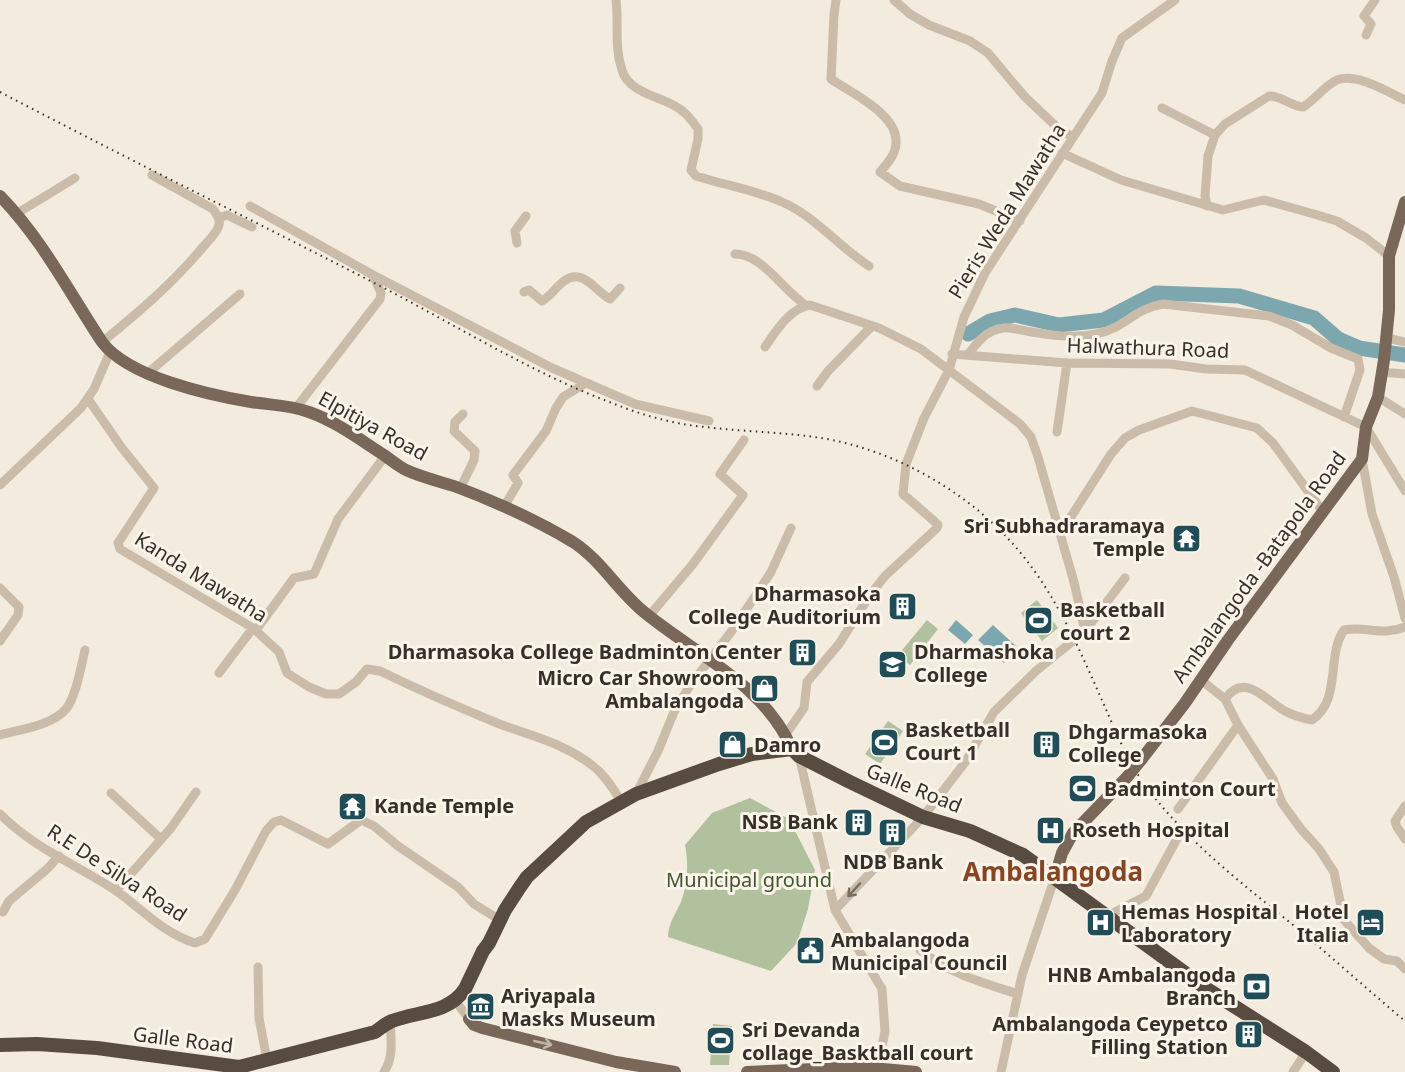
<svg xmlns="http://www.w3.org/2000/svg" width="1405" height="1072" font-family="'Noto Sans',sans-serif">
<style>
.green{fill:#b1c19e}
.water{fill:#7da7af}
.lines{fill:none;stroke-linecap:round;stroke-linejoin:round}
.river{stroke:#7da7af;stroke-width:15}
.minor{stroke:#cabca9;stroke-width:9}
.major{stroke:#79685a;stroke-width:12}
.highway{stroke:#584b40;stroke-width:14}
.rail{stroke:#382f29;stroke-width:2;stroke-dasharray:1.5 4.5;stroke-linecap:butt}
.major-bridge{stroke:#79685a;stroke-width:12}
.oneway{stroke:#7a6e63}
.oneway2{stroke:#c0b5a9}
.labels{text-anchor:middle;stroke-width:6;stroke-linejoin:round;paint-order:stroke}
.street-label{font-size:20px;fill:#382f29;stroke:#faf4ea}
.poi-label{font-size:20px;font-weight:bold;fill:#382f29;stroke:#faf4ea;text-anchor:start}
.park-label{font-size:20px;fill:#42562d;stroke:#faf4ea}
.district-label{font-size:26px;font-weight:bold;fill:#864623;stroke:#faf4ea}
</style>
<rect width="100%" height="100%" fill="#f2ebde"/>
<!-- green -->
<path class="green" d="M1037,600L1058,628L1042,641L1021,613Z
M927,620L938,629L910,665L898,655Z
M888,721L903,731L880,764L865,754Z
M750,798L789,819L815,870L808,909L797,943L771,971L668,937C669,918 680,910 684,892C688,879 688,858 685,845L712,813Z
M713,1024L732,1026L729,1065H710Z"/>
<!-- water -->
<path class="water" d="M956,620L973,635L965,644L948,630Z
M993,625L1018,648L1004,663L978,640Z"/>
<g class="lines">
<!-- river -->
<path class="river" d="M968,334L990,321L1015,315L1059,325L1104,320L1156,293L1239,296L1314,318L1338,339L1359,348L1405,355"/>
<!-- minor -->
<path class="minor" d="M616,0C619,24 614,47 622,70C628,92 658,96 675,106C685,111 692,120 698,129V139L691,170L696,176C724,185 755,190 782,202C815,216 839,247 869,266
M836,0L834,15L831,79C851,93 898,114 896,143C896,154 887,164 880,172L900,186L979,204L1020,221
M894,0L910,14L929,25L970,41L988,53L1025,97L1059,129L1073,137
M1366,35L1371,24L1364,16L1375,0
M1162,108L1215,135
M1062,153L1121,180L1223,210L1264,200L1314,214L1337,221L1366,238L1389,256
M250,206L373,275L552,368L635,404L709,421
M1207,206L1205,196L1208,156L1215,135L1225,124L1269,96C1281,95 1290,106 1303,107C1315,100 1324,86 1337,80C1356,72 1388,92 1405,100
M16,214L75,178
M219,218L227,215L252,227
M517,243L515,231L526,216
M735,254C763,254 783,291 807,306
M524,292L529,290L542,301C551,296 556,287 564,281C583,267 595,291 610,299L620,288
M1387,338L1405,342
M102,342C138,313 173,283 203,247C208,241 217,233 219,225C221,219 216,214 213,209L152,175
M765,347C776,331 790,308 810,305L879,328L921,349L1020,424L1031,437L1038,457L1074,582L1085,631L1036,671L994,712L966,761L923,817L835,910
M952,354L1067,363L1170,364L1206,369L1245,370L1366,427L1405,491
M968,355C977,342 987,330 1003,328C1011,327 1019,330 1026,331C1049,335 1074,339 1096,334C1124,329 1133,309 1163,304L1269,316L1292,325L1331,348L1358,359L1360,370L1344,417
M1381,372L1405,374
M148,373L240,294
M817,386L828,371L872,326
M1378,397L1405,414
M88,399L122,448L154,488L118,543L120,549L253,628L279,652L287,673L309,687L326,694H339L356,682L367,669L380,671C419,690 458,707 497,723C531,736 564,743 593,766C605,775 613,789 621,801
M296,408L380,299L381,293L373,275
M1057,432L1067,363
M1362,459L1372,514L1394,577L1405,618
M0,485L81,408L94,389L110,352
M460,489L474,460L475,451L454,431L455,422L463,414
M504,507L518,483L513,475L546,431L556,408L563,397L586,383
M1060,534L1111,454L1125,438L1139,430L1192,411L1257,428L1273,443L1323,512
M0,588L19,607L18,615L0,641
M649,616L693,564L743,495L720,474L744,440
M256,630L294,578L314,574L338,519L385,456
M1085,631L1125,578
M219,673L253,628
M1201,680L1225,699L1238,725L1273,779L1282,803L1301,829L1319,849L1334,872L1344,920L1369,948L1384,959L1397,961L1405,969
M1225,699C1245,671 1266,701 1285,711C1294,716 1302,718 1312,720C1342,700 1326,655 1344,630C1366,625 1381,637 1405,627
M786,734L804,708L807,682L839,644L870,595L885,576L937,528L938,525L934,521L903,494L906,464L924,418L949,370L964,317L985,273L1102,93L1112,61L1122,38L1175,0
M0,735C21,729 51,726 66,709C76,697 81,666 85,650
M799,756L835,910L882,989L885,1032L877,1068
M111,793L161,839
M636,794L658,751L674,712L689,687L731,632L760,589L771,572L791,528
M1405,806L1395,821L1397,827L1405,839
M1178,809L1238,725
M0,814C32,847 77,865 115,890C141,908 164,934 195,943L205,939L235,890L266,831L274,822L281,820L328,844L361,820L374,826L398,846L458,887L474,904L500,920
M116,891L171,828L196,792
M3,912L9,901L47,869L59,856
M1107,916L1146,896L1180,833
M920,950C948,973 984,983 1018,994
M258,967L259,1018L267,1060
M460,1007L469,1019
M384,1072C394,1058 391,1038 390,1021
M1001,1072L1022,975L1055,877
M1293,1072L1306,1052"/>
<!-- major -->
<path class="major" d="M0,196C42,239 69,292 102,342C128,377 209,395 251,402C271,405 290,405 309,412C337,422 359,439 384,455C391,460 398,466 406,470C421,477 438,481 454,486C494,501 536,520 573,542C601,560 618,591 644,612C695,654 765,685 792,749
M1141,760L1185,703L1228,640L1362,459L1366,427L1378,397L1384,360L1389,310V256L1405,202
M1055,877L1062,853L1073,833L1128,776
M469,1019L474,1025L482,1028L616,1062L675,1072
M747,1072L861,1067L916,1072"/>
<!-- highway -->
<path class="highway" d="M0,1045L37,1044L97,1048L239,1067L375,1032C381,1028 386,1023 392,1021C418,1011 448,1014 465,989L483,951L489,943L505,910L520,887L527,877L586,822L636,794L719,764L752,754L792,749L799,756L850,782L923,817L970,831L1023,855L1207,989L1306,1052L1333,1072"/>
<!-- rail -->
<path class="rail" d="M0,92C128,159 256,222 384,288C459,327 532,373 612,403C642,415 673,424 705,427C746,432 787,432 827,439C880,449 928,472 970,504C1038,556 1068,623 1101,698C1114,727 1126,759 1145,785C1187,842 1244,885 1298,929C1334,959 1369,991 1405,1021"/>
<!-- major-bridge -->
<path class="major-bridge" d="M1128,776L1141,760"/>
</g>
<!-- one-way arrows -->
<defs><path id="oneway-shaft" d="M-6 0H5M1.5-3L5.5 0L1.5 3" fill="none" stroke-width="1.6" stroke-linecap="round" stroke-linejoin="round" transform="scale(1.5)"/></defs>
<use class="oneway" href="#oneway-shaft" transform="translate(854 890) rotate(133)"/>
<use class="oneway2" href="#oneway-shaft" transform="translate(543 1043) rotate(13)"/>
<!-- icons -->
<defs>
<symbol id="temple-square" viewBox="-11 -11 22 22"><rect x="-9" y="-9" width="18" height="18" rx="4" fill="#1f4e59" stroke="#faf4ea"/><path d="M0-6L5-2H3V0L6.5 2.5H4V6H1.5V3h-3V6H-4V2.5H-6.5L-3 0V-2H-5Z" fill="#fff"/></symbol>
<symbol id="building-square" viewBox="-11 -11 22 22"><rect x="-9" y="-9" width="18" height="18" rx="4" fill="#1f4e59" stroke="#faf4ea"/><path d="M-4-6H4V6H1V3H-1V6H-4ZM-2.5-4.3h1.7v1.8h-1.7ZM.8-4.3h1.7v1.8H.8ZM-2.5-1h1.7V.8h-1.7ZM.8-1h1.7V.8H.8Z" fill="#fff"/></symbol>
<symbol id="stadium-square" viewBox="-11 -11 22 22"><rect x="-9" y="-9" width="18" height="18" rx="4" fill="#1f4e59" stroke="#faf4ea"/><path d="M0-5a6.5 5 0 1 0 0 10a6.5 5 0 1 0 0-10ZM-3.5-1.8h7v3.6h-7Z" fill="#fff"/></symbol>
<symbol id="university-square" viewBox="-11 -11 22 22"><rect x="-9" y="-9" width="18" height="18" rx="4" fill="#1f4e59" stroke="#faf4ea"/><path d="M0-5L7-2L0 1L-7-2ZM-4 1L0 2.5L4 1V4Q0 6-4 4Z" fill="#fff"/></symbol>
<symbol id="shop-square" viewBox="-11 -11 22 22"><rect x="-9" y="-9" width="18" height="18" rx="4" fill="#1f4e59" stroke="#faf4ea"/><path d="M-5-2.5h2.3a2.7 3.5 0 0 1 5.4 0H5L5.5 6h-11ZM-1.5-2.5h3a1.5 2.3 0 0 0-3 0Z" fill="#fff"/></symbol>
<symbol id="hospital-square" viewBox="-11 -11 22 22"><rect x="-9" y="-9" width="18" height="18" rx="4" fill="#1f4e59" stroke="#faf4ea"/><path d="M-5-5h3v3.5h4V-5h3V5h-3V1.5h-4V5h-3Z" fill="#fff"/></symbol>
<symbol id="hotel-square" viewBox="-11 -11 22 22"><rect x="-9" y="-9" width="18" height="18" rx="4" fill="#1f4e59" stroke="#faf4ea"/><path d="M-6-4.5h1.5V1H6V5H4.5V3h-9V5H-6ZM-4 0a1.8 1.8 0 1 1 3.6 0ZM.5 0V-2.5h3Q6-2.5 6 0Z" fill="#fff"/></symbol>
<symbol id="civic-square" viewBox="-11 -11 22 22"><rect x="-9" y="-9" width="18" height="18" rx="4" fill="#1f4e59" stroke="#faf4ea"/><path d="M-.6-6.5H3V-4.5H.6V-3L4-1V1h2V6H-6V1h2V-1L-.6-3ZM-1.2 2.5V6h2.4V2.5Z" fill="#fff"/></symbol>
<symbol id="bank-square" viewBox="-11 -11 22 22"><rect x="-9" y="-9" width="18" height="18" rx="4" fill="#1f4e59" stroke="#faf4ea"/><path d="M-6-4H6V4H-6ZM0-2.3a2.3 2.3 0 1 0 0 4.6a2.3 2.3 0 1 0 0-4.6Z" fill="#fff"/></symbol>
<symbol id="museum-square" viewBox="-11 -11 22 22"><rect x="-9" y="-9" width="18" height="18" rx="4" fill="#1f4e59" stroke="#faf4ea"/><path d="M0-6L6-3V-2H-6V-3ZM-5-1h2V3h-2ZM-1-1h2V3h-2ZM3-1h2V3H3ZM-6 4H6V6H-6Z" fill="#fff"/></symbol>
</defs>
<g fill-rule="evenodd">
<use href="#temple-square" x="1170" y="522" width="33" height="33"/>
<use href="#building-square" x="886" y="590" width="33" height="33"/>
<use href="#stadium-square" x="1022" y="604" width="33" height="33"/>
<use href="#building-square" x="786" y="636" width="33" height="33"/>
<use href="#university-square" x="876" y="648" width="33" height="33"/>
<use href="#shop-square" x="748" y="672" width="33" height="33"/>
<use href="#stadium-square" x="868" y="726" width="33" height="33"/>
<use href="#building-square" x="1030" y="728" width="33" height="33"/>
<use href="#shop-square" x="716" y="728" width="33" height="33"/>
<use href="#stadium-square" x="1066" y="772" width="33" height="33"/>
<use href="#temple-square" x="336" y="790" width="33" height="33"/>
<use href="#building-square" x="842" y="806" width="33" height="33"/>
<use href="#hospital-square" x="1034" y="814" width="33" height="33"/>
<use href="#building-square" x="876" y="816" width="33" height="33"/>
<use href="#hospital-square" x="1084" y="906" width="33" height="33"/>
<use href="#hotel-square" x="1354" y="906" width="33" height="33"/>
<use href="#civic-square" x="794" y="934" width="33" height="33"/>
<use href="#bank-square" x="1240" y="970" width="33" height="33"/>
<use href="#museum-square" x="464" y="990" width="33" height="33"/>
<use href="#building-square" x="1232" y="1018" width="33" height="33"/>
<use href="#stadium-square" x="704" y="1024" width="33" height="33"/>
</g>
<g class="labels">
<!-- street labels -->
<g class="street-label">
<text transform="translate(1007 211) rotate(-58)" y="7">Pieris Weda Mawatha</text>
<text transform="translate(1148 348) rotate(2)" y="7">Halwathura Road</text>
<text transform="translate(373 426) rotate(29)" y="7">Elpitiya Road</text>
<text transform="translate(1259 567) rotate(-54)" y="7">Ambalangoda -Batapola Road</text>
<text transform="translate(201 577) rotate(32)" y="7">Kanda Mawatha</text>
<text transform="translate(914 788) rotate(22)" y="7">Galle Road</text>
<text transform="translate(117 873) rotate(33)" y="7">R.E De Silva Road</text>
<text transform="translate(183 1040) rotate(7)" y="7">Galle Road</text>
</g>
<!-- poi labels -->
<g class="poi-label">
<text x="1165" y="533" text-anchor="end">Sri Subhadraramaya<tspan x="1165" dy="23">Temple</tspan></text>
<text x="881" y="601" text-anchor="end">Dharmasoka<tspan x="881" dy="23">College Auditorium</tspan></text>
<text x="1060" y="617">Basketball<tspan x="1060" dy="23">court 2</tspan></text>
<text x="782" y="659" text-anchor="end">Dharmasoka College Badminton Center</text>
<text x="914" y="659">Dharmashoka<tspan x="914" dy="23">College</tspan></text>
<text x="744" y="685" text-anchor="end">Micro Car Showroom<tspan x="744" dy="23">Ambalangoda</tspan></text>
<text x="905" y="737">Basketball<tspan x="905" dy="23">Court 1</tspan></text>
<text x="1068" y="739">Dhgarmasoka<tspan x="1068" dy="23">College</tspan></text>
<text x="754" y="752">Damro</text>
<text x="1104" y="796">Badminton Court</text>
<text x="374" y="813">Kande Temple</text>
<text x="838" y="829" text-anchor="end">NSB Bank</text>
<text x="1072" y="837">Roseth Hospital</text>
<text x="893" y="869" text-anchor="middle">NDB Bank</text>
<text x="1121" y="919">Hemas Hospital<tspan x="1121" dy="23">Laboratory</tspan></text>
<text x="1349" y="919" text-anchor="end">Hotel<tspan x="1349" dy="23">Italia</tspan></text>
<text x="831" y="947">Ambalangoda<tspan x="831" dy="23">Municipal Council</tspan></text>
<text x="1236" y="982" text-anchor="end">HNB Ambalangoda<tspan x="1236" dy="23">Branch</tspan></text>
<text x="501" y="1003">Ariyapala<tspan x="501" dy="23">Masks Museum</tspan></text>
<text x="1228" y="1031" text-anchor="end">Ambalangoda Ceypetco<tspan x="1228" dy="23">Filling Station</tspan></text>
<text x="742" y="1037">Sri Devanda<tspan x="742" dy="23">collage_Basktball court</tspan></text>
</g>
<!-- park labels -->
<g class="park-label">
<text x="749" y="887">Municipal ground</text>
</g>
<!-- district labels -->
<g class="district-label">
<text x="1053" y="881">Ambalangoda</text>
</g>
</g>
</svg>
